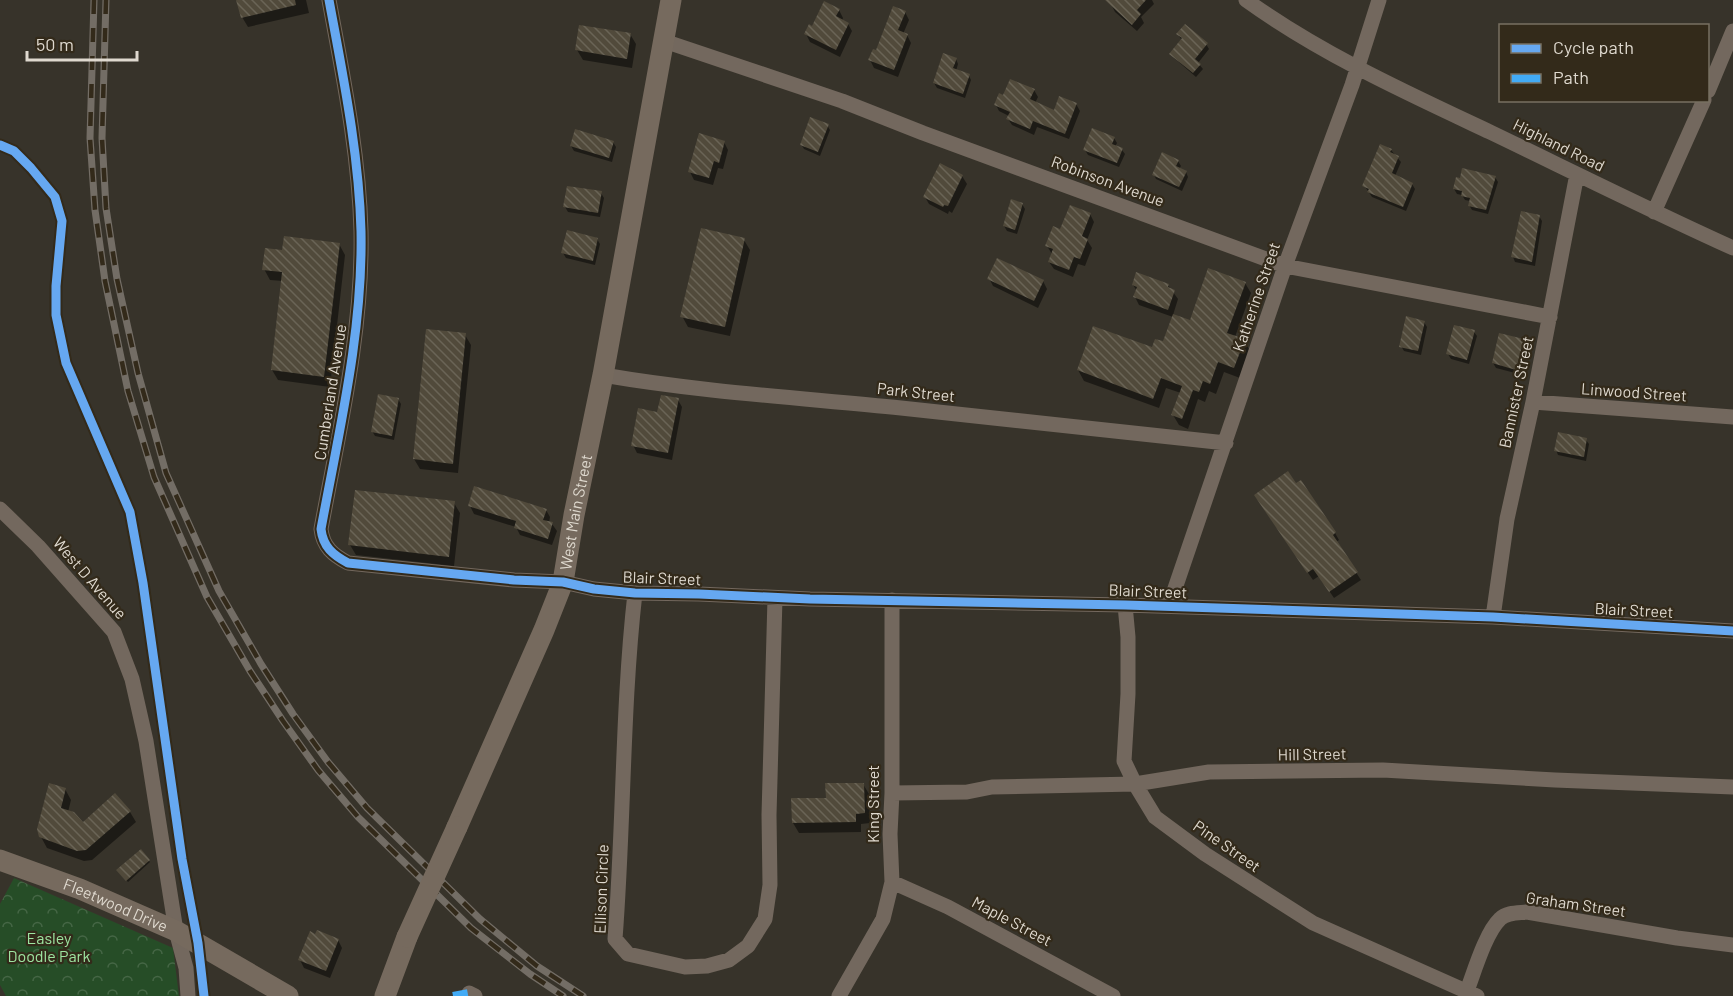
<svg xmlns="http://www.w3.org/2000/svg" width="1733" height="996" font-family="Barlow,sans-serif">
<style>
.park{fill:url(#park-crowns)}
.shadow{fill:#0007}
.building{fill:url(#building-back-hatch)}
.lines{fill:none;stroke-linecap:round;stroke-linejoin:round}
.street{stroke:#73685e;stroke-width:15}
.secondary{stroke:#766a5e;stroke-width:21}
.rail-casing{stroke:#736d65;stroke-width:7}
.rail{stroke:#332a1a;stroke-width:4.5;stroke-dasharray:14;stroke-linecap:butt}
.secondary-bridge{stroke:#766a5e;stroke-width:21}
.quiet{stroke:#42abf6;stroke-width:8;stroke-dasharray:15 8;stroke-linecap:butt}
.cycleway-casing{stroke:#332a1a;stroke-width:13}
.cycleway{stroke:#66a8f1;stroke-width:9}
.labels{text-anchor:middle;stroke-width:4.5;stroke-linejoin:round;paint-order:stroke}
.street-label{font-size:16px;fill:#dfd9cf;stroke:#332a1a}
.park-label{font-size:16px;fill:#9de4a0;stroke:#332a1a}
</style>
<defs>
<pattern id="park-crowns" width="20" height="18" patternUnits="userSpaceOnUse" patternTransform="scale(1.5)"><rect width="20" height="18" fill="#264d27"/><path d="M2 6a3 3 0 1 1 6 0M12 15a3 3 0 1 1 6 0" fill="none" stroke="#456645"/></pattern>
<pattern id="building-back-hatch" width="6" height="6" patternUnits="userSpaceOnUse" patternTransform="scale(1.5)"><rect width="6" height="6" fill="#514a3b"/><path d="M-1 5l2 2M0 0l6 6M5-1l2 2" fill="none" stroke="#6a6456"/></pattern>
</defs>
<rect width="100%" height="100%" fill="#37332a"/>
<!-- park -->
<path class="park" d="M14,878L173,948L179,996H6L0,985V904Z"/>
<!-- shadow -->
<path class="shadow" d="M238,0H306L309,13L248,27L242,17Z
M1115,0H1152L1154,4L1141,17L1144,23L1137,31L1115,12L1111,4Z
M839,10L843,18L842,21L848,24L852,31L840,57L810,42L806,34Z
M905,12L909,20L903,34L907,35L911,43L898,77L874,68L870,60Z
M630,34L636,44L632,68L583,60L577,50Z
M1178,35L1206,44L1209,49L1198,63L1203,69L1196,77L1174,58L1171,54L1182,40Z
M956,59L958,64L956,71L969,76L971,80L965,98L937,88L934,83Z
M1034,90L1038,97L1035,103L1055,112L1076,104L1080,111L1069,139L1037,127L1034,135L1012,125L1008,119L1009,116L999,111L996,105L1004,97Z
M827,125L830,130L820,156L804,149L801,144Z
M1114,138L1117,143L1115,147L1122,150L1125,154L1119,167L1088,155L1085,150Z
M613,142L616,147L612,162L574,151L571,146Z
M724,142L728,150L723,169L718,168L713,185L694,180L690,172Z
M1391,150L1401,162L1395,176L1412,184L1415,189L1406,211L1372,197L1364,185Z
M1178,161L1181,166L1179,169L1186,172L1188,177L1182,191L1156,179L1154,175Z
M962,176L967,184L952,213L949,211L948,214L929,204L925,197Z
M1495,177L1498,182L1488,214L1472,210L1469,205L1470,201L1465,200L1462,195L1457,194L1454,189Z
M601,193L604,198L600,217L568,212L565,207Z
M1022,204L1025,209L1017,234L1007,231L1004,226Z
M1090,214L1094,222L1087,240L1092,248L1085,266L1078,264L1073,277L1054,269L1049,262L1052,254L1047,246L1061,231Z
M1539,216L1542,221L1535,266L1515,262L1513,257Z
M597,239L600,244L595,265L566,258L563,253Z
M744,240L750,250L730,336L688,327L682,316Z
M339,244L345,255L330,387L278,380L272,370L283,281L270,280L264,269L284,252Z
M989,278L1043,281L1047,289L1038,308L993,286Z
M1245,283L1251,293L1235,337L1244,340L1250,351L1240,378L1224,372L1216,394L1209,391L1205,402L1198,399L1188,429L1179,425L1173,415L1181,393L1166,388L1159,408L1084,381L1078,370L1153,349L1164,343L1173,317L1139,305L1135,297L1137,291L1133,285H1168L1178,299L1173,315L1190,322Z
M1424,322L1427,327L1421,355L1404,351L1401,346Z
M1474,332L1477,336L1469,364L1451,359L1448,354Z
M465,335L471,345L458,473L420,469L414,459Z
M1523,340L1526,345L1519,374L1496,368L1493,363Z
M398,399L401,404L394,440L375,436L372,431Z
M678,400L682,407L672,460L637,453L633,445L659,414Z
M1586,440L1589,444L1586,461L1558,455L1556,450Z
M454,503L460,513L454,566L356,555L350,545Z
M1260,503L1335,533L1339,540L1336,542L1361,580L1334,598L1319,576L1313,580Z
M470,506L546,510L550,517L549,523L552,524L557,531L552,545L520,535L516,527L474,514Z
M863,784L869,794L870,823L861,824V832L799,833L793,823L827,799Z
M65,789L71,800L68,812L83,824L130,812L136,822L92,860L84,861L47,848L41,837Z
M149,861L150,862L128,882L119,872Z
M338,940L342,948L330,978L304,968L300,960Z"/>
<!-- building -->
<path class="building" d="M236,0H295L296,5L241,18Z
M1105,0H1146L1137,10L1141,14L1132,25Z
M824,1L840,9L836,16L849,23L836,50L804,34L809,24L812,26Z
M893,6L906,11L898,30L908,34L894,70L868,60L873,49L876,50Z
M1185,24L1208,43L1195,59L1201,64L1193,73L1169,54L1182,38L1176,34Z
M579,25L631,33L627,59L575,50Z
M943,53L957,58L953,68L970,74L963,94L933,83Z
M1010,79L1035,89L1030,99L1054,110L1059,96L1077,103L1065,134L1033,121L1030,129L1006,119L1010,112L994,105L999,93L1003,95Z
M810,117L829,124L818,152L800,145Z
M1092,128L1115,137L1112,144L1123,148L1117,163L1083,150Z
M575,129L614,141L609,158L570,146Z
M699,133L725,141L719,163L714,161L709,178L688,172Z
M1380,144L1392,149L1390,152L1399,156L1392,173L1413,183L1403,207L1367,192L1369,189L1362,186Z
M1162,152L1179,160L1176,166L1187,171L1179,187L1152,175Z
M940,163L963,175L948,206L944,205L943,207L923,197Z
M1462,168L1496,176L1486,210L1468,206L1470,198L1461,196L1462,191L1453,189L1456,177L1460,178Z
M567,186L602,191L598,213L563,207Z
M1011,199L1023,203L1015,230L1003,226Z
M1070,205L1091,213L1082,236L1088,239L1080,259L1074,257L1069,270L1048,262L1053,249L1045,246L1053,226L1060,229Z
M1521,211L1540,215L1532,262L1511,257Z
M701,228L745,238L725,327L680,317Z
M567,230L598,238L593,261L561,253Z
M284,236L340,243L324,377L271,370L282,272L262,270L265,248L282,250Z
M997,258L1044,280L1034,301L987,279Z
M1208,268L1246,282L1227,333L1245,339L1234,368L1218,362L1210,384L1203,381L1199,392L1193,390L1182,419L1171,415L1182,386L1161,378L1153,399L1077,370L1093,326L1152,347L1155,339L1163,341L1173,314L1190,320Z
M1136,272L1169,284L1168,287L1175,290L1168,310L1133,297L1137,287L1132,285Z
M1406,316L1425,321L1418,351L1399,347Z
M1454,325L1475,330L1467,360L1446,354Z
M426,329L466,333L453,464L413,459Z
M1499,333L1524,339L1516,370L1492,363Z
M378,394L399,398L392,436L371,432Z
M661,395L679,398L668,453L631,446L638,408L657,412Z
M1558,432L1587,438L1584,457L1554,451Z
M1288,471L1296,483L1301,480L1336,532L1333,535L1358,572L1329,592L1313,569L1307,573L1254,495Z
M474,486L547,509L543,520L553,522L548,539L514,528L516,521L468,506Z
M355,490L455,501L449,557L348,545Z
M49,783L66,788L61,808L74,812L83,822L115,793L131,811L86,850L77,851L39,837L37,829Z
M825,783H864L865,813L856,814V822L792,823L791,798H826Z
M141,849L150,860L126,881L116,870Z
M317,930L339,939L326,971L298,960L310,931L315,934Z"/>
<g class="lines">
<!-- street -->
<path class="street" d="M329,0C343,76 359,153 361,231C363,332 339,431 321,529C323,547 333,555 348,563L514,580L563,582L594,589L635,593L699,594L810,599L1125,605L1493,617L1733,631
M1246,0C1321,54 1407,93 1490,132C1571,171 1651,211 1733,248
M664,41L842,101L923,133L1285,266L1550,317
M1708,91L1733,31
M1654,212L1704,100
M603,375C702,392 802,398 901,408C1009,419 1118,432 1226,443
M1533,402L1733,417
M0,509L38,546L114,632L132,679L146,741L176,931L186,968L188,996
M635,593C622,708 624,823 615,939L628,954L685,967L707,966L729,960L748,946L765,919L770,885L769,815L775,598
M1125,605L1128,637V694L1124,761L1135,784L1155,817L1205,854L1313,923L1477,996
M1169,606L1285,266L1352,85L1379,0
M1493,617L1507,519L1533,402L1577,174
M892,793L967,792L992,787L1135,784L1209,772L1383,770L1555,780L1733,787
M892,882L948,907L1113,996
M469,993L475,996
M839,996L883,919L892,882L890,834L892,793V600
M1465,996C1473,976 1485,933 1500,919C1507,912 1518,913 1527,912L1677,938L1733,945"/>
<!-- secondary -->
<g class="secondary">
<path id="s1" d="M457,827L544,630L563,582L574,515L603,375L671,0"/>
<path id="s2" d="M0,860L80,889L176,931L288,996"/>
<path d="M385,996L407,937"/>
</g>
<defs>
<path id="rail" d="M94,0L90,138L95,210L105,281L128,391L154,477L207,597L250,671L283,721L318,770L358,817L471,928L530,974L563,996
M106,0L102,138L106,208L117,279L138,373L166,473L219,591L261,664L293,714L328,762L367,808L480,919L537,966L583,996"/>
</defs>
<!-- rail casing -->
<use href="#rail" class="rail-casing"/>
<!-- rail -->
<use href="#rail" class="rail"/>
<!-- secondary-bridge -->
<path class="secondary-bridge" d="M407,937L457,827"/>
<!-- quiet -->
<path class="quiet" d="M453,996L469,993"/>
<defs>
<path id="cycleway" d="M329,0C343,76 359,153 361,231C363,332 339,431 321,529C323,547 333,555 348,563L514,580L563,582L594,589L635,593L699,594L810,599L1125,605L1493,617L1733,631
M0,145L14,151L31,168L55,197L62,221L56,286V315L66,363L130,512L143,583L182,859L198,943L204,996"/>
</defs>
<!-- cycleway casing -->
<use href="#cycleway" class="cycleway-casing"/>
<!-- cycleway -->
<use href="#cycleway" class="cycleway"/>
</g>
<g class="labels">
<!-- street labels -->
<g class="street-label">
<text transform="translate(1559 145) rotate(26)" y="6">Highland Road</text>
<text transform="translate(1108 181) rotate(20)" y="6">Robinson Avenue</text>
<text transform="translate(1256 297) rotate(-71)" y="6">Katherine Street</text>
<text transform="translate(330 392) rotate(-81)" y="6">Cumberland Avenue</text>
<text transform="translate(916 392) rotate(6)" y="6">Park Street</text>
<text transform="translate(1516 392) rotate(-78)" y="6">Bannister Street</text>
<text transform="translate(1634 392) rotate(4)" y="6">Linwood Street</text>
<text dy="6" stroke="none"><textPath href="#s1" startOffset="338">West Main Street</textPath></text>
<text transform="translate(90 578) rotate(49)" y="6">West D Avenue</text>
<text transform="translate(662 578) rotate(2)" y="6">Blair Street</text>
<text transform="translate(1148 591) rotate(2)" y="6">Blair Street</text>
<text transform="translate(1634 610) rotate(3)" y="6">Blair Street</text>
<text transform="translate(1312 754) rotate(-1)" y="6">Hill Street</text>
<text transform="translate(873 804) rotate(-90)" y="6">King Street</text>
<text transform="translate(1227 846) rotate(35)" y="6">Pine Street</text>
<text transform="translate(601 889) rotate(-88)" y="6">Ellison Circle</text>
<text transform="translate(1576 904) rotate(8)" y="6">Graham Street</text>
<text dy="6" stroke="none"><textPath href="#s2" startOffset="124">Fleetwood Drive</textPath></text>
<text transform="translate(1012 921) rotate(28)" y="6">Maple Street</text>
</g>
<!-- park labels -->
<g class="park-label">
<text x="49" y="944">Easley<tspan x="49" dy="18">Doodle Park</tspan></text>
</g>
</g>
<!-- legend -->
<rect x="1499" y="24" width="210" height="78" fill="#332a1a" stroke="#787062" stroke-width="1.5"/>
<rect x="1511" y="44" width="30" height="9" fill="#66a8f1" stroke="#787062" stroke-width="1.5"/>
<text x="1553" y="54" font-size="18" fill="#dfd9cf">Cycle path</text>
<rect x="1511" y="74" width="30" height="9" fill="#42abf6" stroke="#787062" stroke-width="1.5"/>
<text x="1553" y="84" font-size="18" fill="#dfd9cf">Path</text>
<!-- scale -->
<path d="M27 51v9h110v-9" fill="none" stroke="#dfd9cf" stroke-width="3"/>
<text x="36" y="51" font-size="18" fill="#dfd9cf" stroke="#332a1a" stroke-width="4.5" paint-order="stroke">50 m</text>
</svg>
